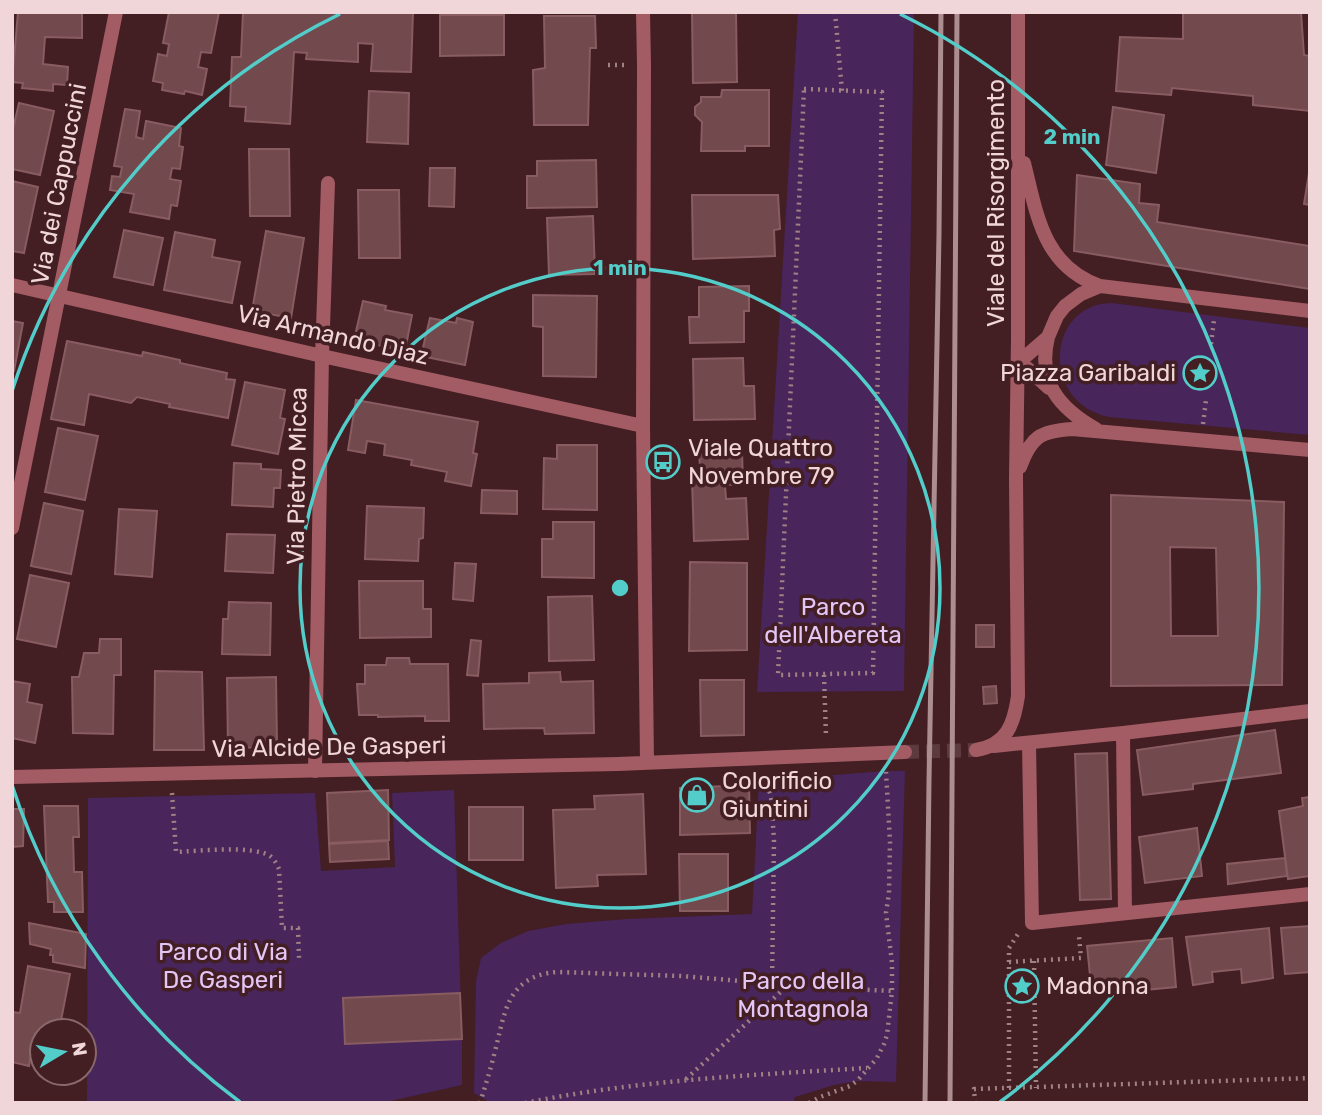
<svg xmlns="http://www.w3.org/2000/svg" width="1322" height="1115" font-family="Rubik,sans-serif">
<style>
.green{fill:#48255b}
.building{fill:#72494d;stroke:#885c61;stroke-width:2;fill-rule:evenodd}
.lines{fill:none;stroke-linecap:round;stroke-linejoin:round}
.tertiary-tunnel{stroke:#5d3a3e;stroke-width:14;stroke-dasharray:14 7;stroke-linecap:butt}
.path{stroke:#a08184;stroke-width:4.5;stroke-dasharray:2 5;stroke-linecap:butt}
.minor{stroke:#a35b64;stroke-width:14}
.tertiary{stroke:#a35b64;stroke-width:14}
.rail{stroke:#ac8d90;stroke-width:5}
.ring{fill:none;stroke:#53cdc9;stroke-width:3.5}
.labels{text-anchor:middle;stroke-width:7;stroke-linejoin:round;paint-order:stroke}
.street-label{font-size:24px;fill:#f0d6d8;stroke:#431e23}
.poi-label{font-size:24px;fill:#f0d6d8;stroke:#431e23;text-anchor:start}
.park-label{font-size:24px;fill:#e3c6f6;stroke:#431e23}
.centre{fill:#53cdc9;stroke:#431e23;stroke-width:3.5}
.ring-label{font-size:21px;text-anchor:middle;font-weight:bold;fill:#53cdc9;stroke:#431e23;stroke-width:7;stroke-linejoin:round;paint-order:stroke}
</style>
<rect width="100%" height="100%" fill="#431e23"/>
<!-- green -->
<path class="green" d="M798,12H914L904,691L757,692Z
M1112,303L1310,328V435L1109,417C1041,404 1045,304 1112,303Z
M885,771H905L896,1082L857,1081L834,1085L795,1097L793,1103H491L474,1093L476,981L481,958L501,943L528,931L566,924L627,919L752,914L759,781Z
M454,790L462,1039V1085L381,1103H87L88,798L315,793L321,871L395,867L392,793Z"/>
<!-- building -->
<path class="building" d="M18,12H82V38L45,37L43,64L68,67L67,85L53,84V91L22,88L23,83L12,82Z
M169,12H219L211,53L201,52L198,67L207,69L202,95L185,91L184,94L162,90L163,83L153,81L158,54L167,56L169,44L163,43Z
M243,12H413L411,72L371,71L373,44L358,43V62L306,59L307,53L294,52L290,124L245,121L246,107L230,106L232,57H241Z
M692,12H736L737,82L693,83Z
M1183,12H1301L1304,55L1310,56V111L1253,105V96L1172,88L1171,95L1116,91L1120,37L1183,39Z
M440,15H504V55L440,56Z
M544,16H595L596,48H590L588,125H534L533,70L545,68Z
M722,90H769V146H745V151H701L702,122L695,115V107L701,102V97H721Z
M369,91L409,93L408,144L367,142Z
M19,103L54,111L40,175L12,169V133Z
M1113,107L1164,115L1156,173L1106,165Z
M125,109L140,111L136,137L143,139L146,121L181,128L179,146L183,147L180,169L172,168L170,179L181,181L177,206L171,205L169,219L130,212L134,194L110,190L112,176L120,177L122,167L114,166Z
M249,149H289L290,216H250Z
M596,160L597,207L527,208V176H537V161Z
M1310,167V205L1304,204Z
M430,168H455L454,207L429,206Z
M1077,175L1140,184L1139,203L1159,205L1157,222L1310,246V289L1074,251Z
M12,181L38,187L24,253L12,251Z
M358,190H399L400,258H359Z
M692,195H778L780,229L774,230L775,256L693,259Z
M593,216L595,274L549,275L547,218Z
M124,230L163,238L153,285L114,277Z
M266,231L304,238L291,318L252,311Z
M175,232L215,240L212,257L240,262L232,303L164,290Z
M749,286V311H744V342L690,343L689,317H699V287Z
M533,295L597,296L596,377L543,376V327L533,326Z
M363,301L386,306L385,310L412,315L405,351L354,340Z
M430,318L456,323L457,318L473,322L465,365L421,356Z
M12,321L23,323L14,371H12Z
M67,341L142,356L143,352L180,360V363L227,373L226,379L235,380L228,418L169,407L170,404L137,397L131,403L89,394L84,425L51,419Z
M743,358L744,386H754L755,419L694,420L693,359Z
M245,382L285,390L280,418L285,419L278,454L232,445Z
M356,400L478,422L473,453L477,454L471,486L445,481L447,472L411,465L412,460L384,455L385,444L367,441L365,453L348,450Z
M58,428L98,436L85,500L45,492Z
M557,445H597V510L543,509L544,458L557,459Z
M742,452L743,484L725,485L726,499L746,498L748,539L694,541L692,480H701L699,454Z
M234,463L261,464V469L281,470L280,488H274L273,507L232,505Z
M482,490L517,491V514L481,513Z
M1111,495L1284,502L1282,685L1111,686ZM1170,547L1216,548L1218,636H1171Z
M44,503L83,511L71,574L31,566Z
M367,506L424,508L423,538L419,539L418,561L365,559Z
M119,509L157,511L152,577L115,574Z
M553,522H594V578L542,577V539H553Z
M227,534L275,535L273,573L225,571Z
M690,562L747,563V650L689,651Z
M455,563L476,564L473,601L453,599Z
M30,575L69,583L56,647L17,639Z
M359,581H423V609H431V637L360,638Z
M592,596L594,660L549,661L548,597Z
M229,602L271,603L270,655L222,654L223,619H228Z
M976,625H994V647H976Z
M100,639H121V675H114L113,734L73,733L72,677H79L84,653H99Z
M471,640L481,641L478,676L467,675Z
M387,658H409L410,664H448L449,721H425V716L378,717V715H359L357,684H365V665H386Z
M155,671L202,672L204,750H154Z
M560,672L561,682L593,681L594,733L545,734L544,728L484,729L483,684L529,683V673Z
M276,677L277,747L228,748L227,678Z
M700,680H744V735L701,736Z
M12,681L30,684L27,702L42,705L35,743L12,738Z
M996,686L997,703L984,704L983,687Z
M1275,730L1281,773L1193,784V789L1143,795L1137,750Z
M1107,753L1111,899L1080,900L1075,754Z
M749,785L750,833L680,835V788Z
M388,790L389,840L329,843L327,793Z
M643,794L646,874L597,875L598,886L556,888L553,810L595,809L594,796Z
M1310,797V876L1288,879L1279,811L1303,806L1302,798Z
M44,806H78L79,837H73L74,872H82L83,912H54V902H48Z
M469,807H523V860H469Z
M12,809H24L23,846L12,847Z
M1197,828L1202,876L1145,883L1139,837Z
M388,841L389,859L330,862L329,844Z
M679,854H728V911H680Z
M1285,858L1287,876L1228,884L1227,864Z
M29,923L86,934L85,968L53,962V955H50L51,949L30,944Z
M1310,926V972L1285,974L1281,928Z
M1269,928L1273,978L1242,983L1241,969L1212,972L1213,982L1193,985L1186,937Z
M1172,938L1176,987L1092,995L1087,946Z
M28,966L70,974L59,1031H42V1035L35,1034L29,1066L12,1062V1012L20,1013Z
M460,993L462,1039L345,1044L343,998Z"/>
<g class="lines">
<!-- tertiary-tunnel -->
<path class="tertiary-tunnel" d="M905,752L976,750"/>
<!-- path -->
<path class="path" d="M835,12L842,91
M608,65H625
M804,89L882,92L873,673L778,675Z
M1211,344L1214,320
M1203,424L1206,400
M824,675L826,737
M765,778L771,796L774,840L772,984
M172,793L176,852C197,851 254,845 270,856C274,859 277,864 279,869L282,928H298L299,958
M1034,961L1036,1088
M1009,962L1081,958L1079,936
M686,1079L787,986
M1009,1088V948L1018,934
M480,1103C485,1087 490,1071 494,1055C505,1015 505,976 557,972L681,976L812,987L892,991
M525,1103C638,1080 752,1075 867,1068
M809,1103L820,1097L850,1086L858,1080L877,1058L884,1044L887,1035L892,991V963L886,913L889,893L890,842L886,772
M975,1103L974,1089L1310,1078"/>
<!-- minor -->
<path class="minor" d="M12,285L322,356L643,426
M12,528L116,12
M1123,733L1125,913
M1029,743L1032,923L1310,894
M994,746L1123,733L1310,711
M315,771L322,356L328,183"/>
<!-- tertiary -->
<path class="tertiary" d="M643,12L644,65L643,426L647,762
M1024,163C1037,215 1043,266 1100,286
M1048,337C1037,382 1059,408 1096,429
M1018,363L1048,337L1057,316L1065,306L1081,294L1100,286L1310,311
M1018,363L1027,368L1049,388
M1020,467C1031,437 1040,431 1072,429L1310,450
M976,750C1007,745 1014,724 1018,696L1016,478L1018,338V12
M12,777L618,764L905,752"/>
<!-- rail -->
<path class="rail" d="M925,1103L929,781L939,234L941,12
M950,1103L957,12"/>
</g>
<!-- distance rings -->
<g class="ring">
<circle cx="620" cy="588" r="320"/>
<path d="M240 1102A639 639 0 0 1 12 785M12 391A639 639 0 0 1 340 14M900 14A639 639 0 0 1 1000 1102"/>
</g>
<!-- icons -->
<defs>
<symbol id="sight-ring" viewBox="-11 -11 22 22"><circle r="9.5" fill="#431e23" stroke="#53cdc9" stroke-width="1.5"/><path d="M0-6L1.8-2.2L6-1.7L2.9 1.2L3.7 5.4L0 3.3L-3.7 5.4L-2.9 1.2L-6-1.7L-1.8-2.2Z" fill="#53cdc9"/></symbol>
<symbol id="bus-ring" viewBox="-11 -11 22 22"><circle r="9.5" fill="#431e23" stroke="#53cdc9" stroke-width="1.5"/><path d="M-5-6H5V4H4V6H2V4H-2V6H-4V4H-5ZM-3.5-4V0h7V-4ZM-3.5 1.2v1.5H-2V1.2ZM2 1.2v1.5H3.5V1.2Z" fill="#53cdc9"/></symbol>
<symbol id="shop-ring" viewBox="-11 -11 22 22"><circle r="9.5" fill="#431e23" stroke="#53cdc9" stroke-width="1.5"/><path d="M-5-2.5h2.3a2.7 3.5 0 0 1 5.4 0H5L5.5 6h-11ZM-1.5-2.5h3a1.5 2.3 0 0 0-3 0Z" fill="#53cdc9"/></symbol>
</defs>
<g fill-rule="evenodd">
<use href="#sight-ring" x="1181" y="354" width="38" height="38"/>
<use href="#bus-ring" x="644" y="443" width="38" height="38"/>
<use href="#shop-ring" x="678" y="776" width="38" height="38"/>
<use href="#sight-ring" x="1003" y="967" width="38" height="38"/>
</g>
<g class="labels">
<!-- street labels -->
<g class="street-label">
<text transform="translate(59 184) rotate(-79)" y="8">Via dei Cappuccini</text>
<text transform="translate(996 203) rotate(-90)" y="8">Viale del Risorgimento</text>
<text transform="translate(333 335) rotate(13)" y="8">Via Armando Diaz</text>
<text transform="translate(297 476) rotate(-89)" y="8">Via Pietro Micca</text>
<text transform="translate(329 747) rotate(-1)" y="8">Via Alcide De Gasperi</text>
</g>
<!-- poi labels -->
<g class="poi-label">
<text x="1176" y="381" text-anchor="end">Piazza Garibaldi</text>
<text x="688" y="456">Viale Quattro<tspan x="688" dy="28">Novembre 79</tspan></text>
<text x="722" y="789">Colorificio<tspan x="722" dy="28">Giuntini</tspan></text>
<text x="1046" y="994">Madonna</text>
</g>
<!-- park labels -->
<g class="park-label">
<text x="833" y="615">Parco<tspan x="833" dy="28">dell'Albereta</tspan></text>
<text x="223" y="960">Parco di Via<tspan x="223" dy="28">De Gasperi</tspan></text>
<text x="803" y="989">Parco della<tspan x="803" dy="28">Montagnola</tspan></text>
</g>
</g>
<circle cx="620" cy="588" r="10" class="centre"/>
<g class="ring-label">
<text x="1072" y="144">2 min</text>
<text x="620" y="275">1 min</text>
</g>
<!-- border -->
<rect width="1322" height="1115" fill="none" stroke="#f0d6d8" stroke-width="28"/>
<!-- north arrow -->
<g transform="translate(63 1052) rotate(80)"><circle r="33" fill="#431e23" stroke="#88686b" stroke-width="2"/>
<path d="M0-5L12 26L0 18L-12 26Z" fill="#53cdc9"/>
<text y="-10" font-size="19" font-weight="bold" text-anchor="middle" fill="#f0d6d8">N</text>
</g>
</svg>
